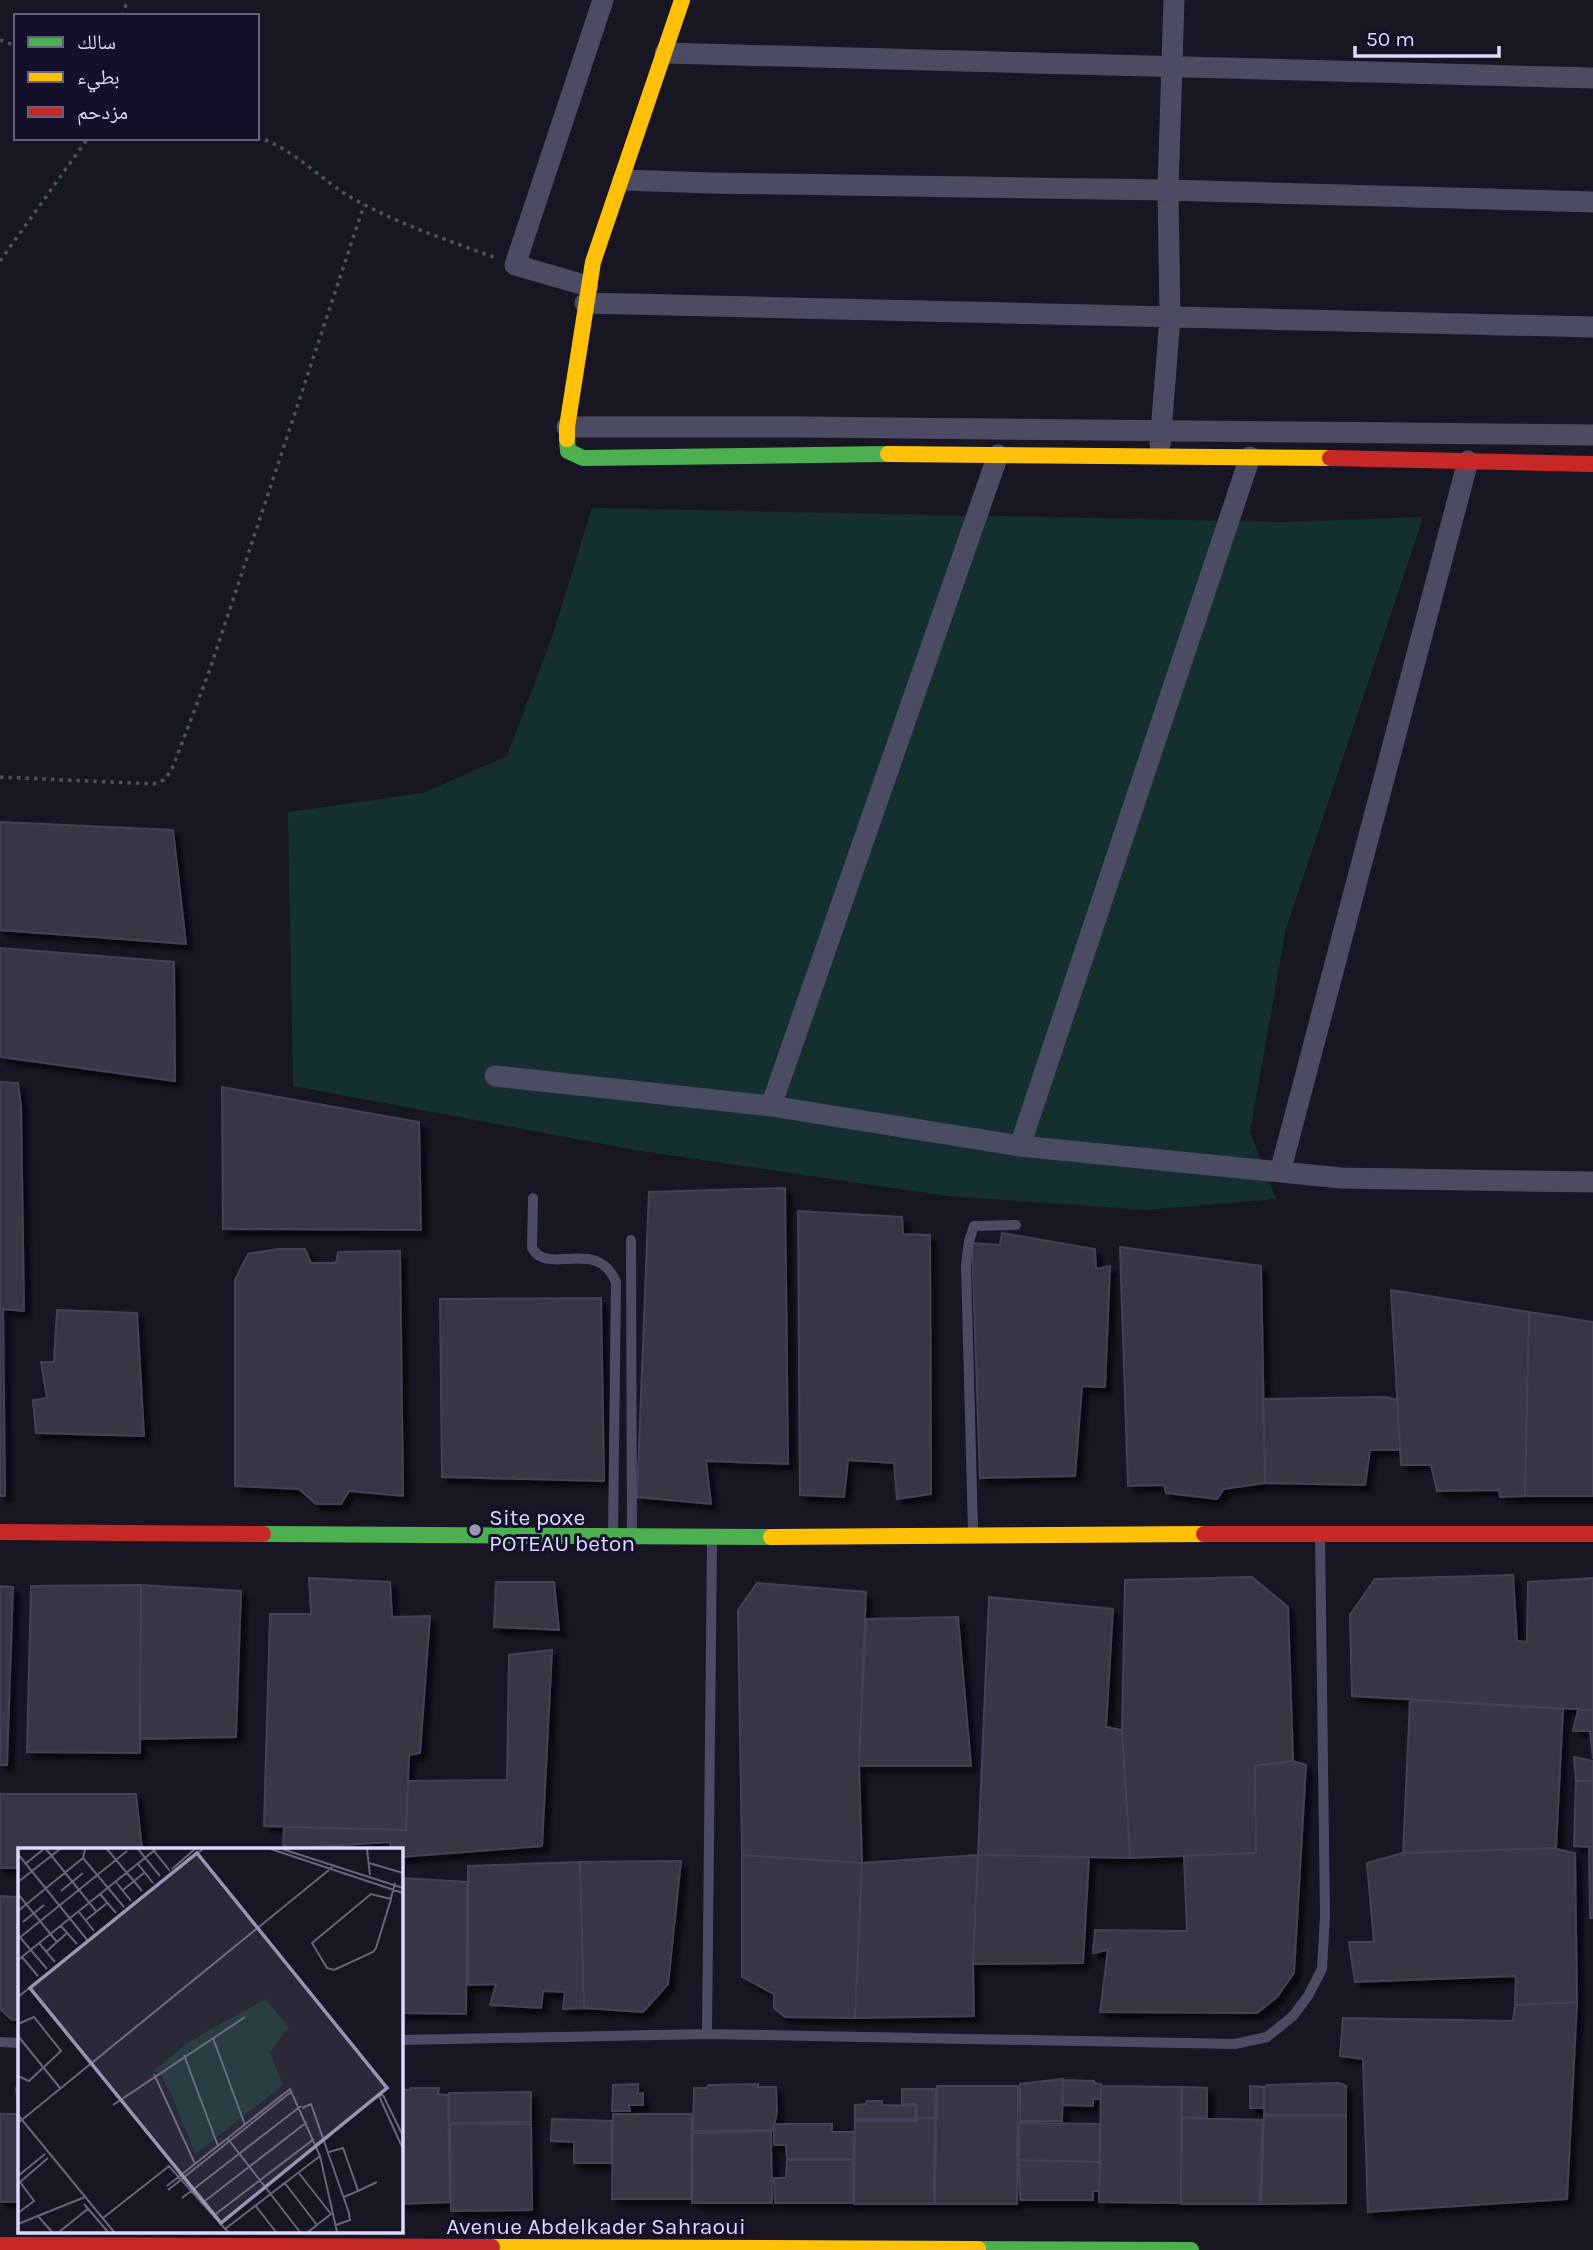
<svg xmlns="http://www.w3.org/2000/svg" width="1593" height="2250" font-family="Karla,'Noto Naskh Arabic',sans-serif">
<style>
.green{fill:#142f30}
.building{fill:#373445;stroke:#454156;stroke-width:2;filter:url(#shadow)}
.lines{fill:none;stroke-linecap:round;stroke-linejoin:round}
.path{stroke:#465362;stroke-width:3.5;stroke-dasharray:3.5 5;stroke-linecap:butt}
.lane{stroke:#4c4b64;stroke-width:10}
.street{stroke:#4c4b64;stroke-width:21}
.fast{stroke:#4caf50;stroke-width:16}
.slow{stroke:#ffc107;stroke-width:16}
.jam{stroke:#c62828;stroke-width:16}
.poi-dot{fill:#9895b2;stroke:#151029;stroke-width:2.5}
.labels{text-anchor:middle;stroke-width:6;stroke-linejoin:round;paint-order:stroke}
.poi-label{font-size:23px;fill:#ddd9ff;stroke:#151029;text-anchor:start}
.street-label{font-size:23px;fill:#ddd9ff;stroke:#151029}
.inset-road{fill:none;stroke:#67647b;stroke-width:2}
.view{fill:#9895b2;fill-opacity:0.15;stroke:#9895b2;stroke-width:3.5}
.inset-edge{fill:none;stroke:#ddd9ff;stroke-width:3.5}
</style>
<defs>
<filter id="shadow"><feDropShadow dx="6" dy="6" stdDeviation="2" flood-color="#0009"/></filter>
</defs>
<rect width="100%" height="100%" fill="#181623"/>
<!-- green -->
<path class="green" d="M592,508L1285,522L1423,517L1286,928L1250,1132L1276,1199L1147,1210L947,1196L641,1151L293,1086L288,812L423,793L507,756L552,637Z"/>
<!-- building -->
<path class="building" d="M0,822L173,830L186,944L0,930Z
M0,948L174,962L175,1081L0,1057Z
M0,1082L18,1083L21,1106L24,1311L0,1309Z
M222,1087L419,1122L421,1230L223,1229Z
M785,1188L788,1464L706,1461L711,1504L637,1497L649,1192Z
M798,1211L902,1217L903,1234L930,1235L931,1494L897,1499L894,1463L848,1460L844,1497L800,1495Z
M1002,1233L1095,1249L1096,1269L1110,1266L1105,1387L1082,1386L1075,1476L980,1478L972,1243L1000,1245Z
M1120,1247L1261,1266L1265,1483L1224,1489L1217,1499L1166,1493L1164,1485L1128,1486Z
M278,1249H305L311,1263H336L338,1252L400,1251L403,1496L349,1491L341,1504H316L299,1489L235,1486V1280L248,1254Z
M1391,1290L1529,1312L1525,1496L1500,1497L1499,1490L1437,1491L1431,1465H1401Z
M601,1298L604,1481L442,1477L440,1299Z
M0,1309H3L5,1496H0Z
M57,1310L137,1313L144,1436L36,1433L33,1400L47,1398L41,1362H54Z
M1529,1312L1593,1322V1496H1525Z
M1386,1397L1397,1400L1400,1450H1370L1365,1485L1265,1483L1263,1399Z
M1513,1575L1517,1641L1527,1642L1528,1582L1593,1578V1710L1352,1696L1350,1615L1375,1579Z
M1252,1577L1288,1607L1293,1761L1255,1766L1256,1853L1130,1858L1122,1730L1125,1580Z
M309,1578L390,1582L392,1617L430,1616L420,1753L409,1755L406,1830L264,1826L270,1614H311Z
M496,1582H554L559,1630L494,1627Z
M757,1583L866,1592L859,1766L862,1863L742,1855L738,1610Z
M141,1585L140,1753L27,1752L31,1586Z
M141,1585L241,1591L236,1737L140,1739Z
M0,1586L13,1587L7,1765H0Z
M989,1597L1113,1609L1106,1727L1122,1730L1130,1858L978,1855Z
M958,1617L971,1766H859L866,1619Z
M552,1650L542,1846L401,1857V1849H391L390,1842L283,1849L284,1827L406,1830L408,1781L507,1780L509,1655Z
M1410,1700L1563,1709L1556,1848L1403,1853Z
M1578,1710H1593V1759L1590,1731H1573Z
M1574,1757L1593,1761V1781H1576Z
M1293,1761L1306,1765L1294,1973L1277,1997L1257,2013L1100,2012L1108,1950L1093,1953L1095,1930L1187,1931L1184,1856L1256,1853L1255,1766Z
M1576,1781H1593V1847L1574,1846Z
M0,1794H136L142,1849H19V1868H0Z
M1589,1846L1593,1847V1918H1590Z
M1552,1848L1575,1853L1577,2002L1515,2005L1516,1976L1355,1982L1349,1942H1374L1367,1863L1403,1853Z
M742,1855L862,1863L855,2018L785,2017L774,2008V1994L742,1977Z
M978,1855L973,1964L974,2016L855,2018L862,1863Z
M978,1855L1089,1857L1083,1963L973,1964Z
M681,1861L668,1984L643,2012L584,2008L580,1862Z
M580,1862L584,2008L563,2009L565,1992L543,1991L541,2008L490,2005L496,1984L468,1985V1866Z
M401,1878L467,1882L466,2014L401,2013Z
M0,1896L19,1897V2020H12L0,2009Z
M1577,2002L1567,2199L1368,2212L1363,2059L1340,2056L1343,2018L1513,2021L1515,2005Z
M1063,2079L1062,2121H1020V2084Z
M1063,2080L1094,2081V2083L1101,2084V2099H1093V2106L1063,2105Z
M1338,2083L1346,2086V2115H1264V2088L1267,2085Z
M638,2084V2094L643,2093V2105H629L630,2111H612L613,2085Z
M758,2084V2087H776L777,2112L773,2130L693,2131L694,2088H707L708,2085Z
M937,2086H1018L1017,2204H935Z
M1101,2086L1181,2087V2203L1099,2202Z
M1250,2086L1264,2087V2108H1250Z
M1182,2087L1207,2088V2118L1182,2117Z
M16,2088H19V2202H0V2114H19Z
M411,2088H439L438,2094L448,2095L450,2202L401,2204V2090H410Z
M902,2089H936L935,2118H917L916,2104H902Z
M531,2092V2122L449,2123V2093Z
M867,2101H882V2105L916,2106L915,2119H855V2105L866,2104Z
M613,2114H692L691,2199H612Z
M1264,2116H1346V2203L1261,2204Z
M935,2118L934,2204H854L855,2121H916L918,2119Z
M1182,2118L1263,2120L1260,2204H1181Z
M552,2119L612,2121V2163H574V2142L551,2141Z
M1019,2123L1100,2124L1099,2162L1019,2160Z
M450,2124H531L532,2210L451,2211Z
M774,2124H832V2132H854L853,2159H787L786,2145H774Z
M771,2131L772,2203H692L693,2133Z
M787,2160H853V2203H775L774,2178H786Z
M1019,2160L1100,2162L1099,2191H1093V2200H1020Z"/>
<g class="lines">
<!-- path -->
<path class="path" d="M123,16L127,0
M0,40L16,46
M257,137C293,148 321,180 352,198C398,224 447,240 496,258
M0,261L88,138
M0,777L153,784L164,780L172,769L209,672L364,205"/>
<!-- lane -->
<path class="lane" d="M533,1198L532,1248C548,1277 597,1236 616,1282L613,1535
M631,1240L632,1535
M973,1531L966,1265L969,1241L974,1226L1016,1225
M707,2034L712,1541
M401,2040L707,2034L1235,2044L1267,2037L1293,2016L1308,1996L1322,1969L1325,1916L1320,1535
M0,2042L19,2043"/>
<!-- street -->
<path class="street" d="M665,53L1593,78
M623,180L712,183L1168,190L1593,202
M588,286L515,265L603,0
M585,303L1593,327
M567,427H802L1593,435
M1160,445L1170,318L1168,190L1174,0
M495,1076L771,1106L1020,1146L1341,1178L1593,1182
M771,1106L998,455
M1020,1146L1250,457
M1280,1172L1468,461"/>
<!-- fast -->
<path class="fast" d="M567,439L568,451L583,458L888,454
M263,1534L771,1537
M978,2249L1191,2250"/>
<!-- slow -->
<path class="slow" d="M567,439V427L593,262L682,0
M888,454L1330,458
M771,1537L1204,1534
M492,2247L978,2249"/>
<!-- jam -->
<path class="jam" d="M1330,458L1593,464
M0,1532L263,1534
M1204,1534H1593
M0,2245L492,2247"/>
</g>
<!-- markers -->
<circle class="poi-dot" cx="475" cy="1530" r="7"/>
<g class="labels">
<!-- poi labels -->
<g class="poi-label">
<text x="489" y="1525">Site poxe<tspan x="489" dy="26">POTEAU beton</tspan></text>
</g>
<!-- street labels -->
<g class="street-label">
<text x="596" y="2234">Avenue Abdelkader Sahraoui</text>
</g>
</g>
<!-- overview -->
<g transform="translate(18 1848)">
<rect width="385" height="385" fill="#181623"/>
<path d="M247,151L271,179L252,204L265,237L177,306L156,252L143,227L135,223L169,195Z" fill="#142f30"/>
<path class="inset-road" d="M28,1L78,63M89,1L124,43M120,1L142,28M253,1L385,45M264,1L385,40M349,1L352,27M136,3L152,23M0,6L70,93M65,10L106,59M351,15L385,25M7,16L26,1M120,16L135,35M154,21L177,1M0,34L42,1M98,34L113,53M105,42L126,25M43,43L65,25M0,46L39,94M82,46L98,65M373,51L353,46L294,95L309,120L316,122L355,104L358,100L373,51V50L377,35M0,63L65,10L67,1M61,64L76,83M68,72L89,55M5,74L26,57M43,78L59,96M0,87L29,121M0,91L109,3M21,95L37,114M29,103L49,85M4,109L20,128M0,112L138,1M0,149L185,1M0,176L16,169L43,203L11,233L0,228M0,188L42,240M195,190L227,277M166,207L200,298M136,226L177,316M365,247L361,248L385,301M365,247L385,288M95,257L227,169M284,260L293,256L331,365L332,372L318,377M0,267L96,384M0,275L317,17M210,291L282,384M311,304L325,300L336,331L340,343L326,349M280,324L313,366L290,384M0,328L27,306M266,334L299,377M1,335L30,310M149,338L272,241L302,308L319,384M150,342L274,243M340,343L359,334M164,350L283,258M66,356L90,384M183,356L289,274M237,357L258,384M0,365L16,353L2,334M20,368L34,384M195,368L296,291M85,370L151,318L210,384M0,376L67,349M207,381L302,308M41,384L71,360"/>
<path class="view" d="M179,5L369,240L203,375L12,140Z"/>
<rect width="385" height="385" class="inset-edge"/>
</g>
<!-- legend -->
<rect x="14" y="14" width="245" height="126" fill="#151029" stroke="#65607f" stroke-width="2"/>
<rect x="28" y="37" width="35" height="10" fill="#4caf50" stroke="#65607f" stroke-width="2"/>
<text x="77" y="49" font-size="21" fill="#ddd9ff">سالك</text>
<rect x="28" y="72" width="35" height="10" fill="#ffc107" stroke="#65607f" stroke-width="2"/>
<text x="77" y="84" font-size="21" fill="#ddd9ff">بطيء</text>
<rect x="28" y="107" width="35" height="10" fill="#c62828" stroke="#65607f" stroke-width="2"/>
<text x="77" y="119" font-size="21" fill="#ddd9ff">مزدحم</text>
<!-- scale -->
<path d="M1355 46v10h144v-10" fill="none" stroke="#ddd9ff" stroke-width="3.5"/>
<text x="1366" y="46" font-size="21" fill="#ddd9ff" stroke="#151029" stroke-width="5" paint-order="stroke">50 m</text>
</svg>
